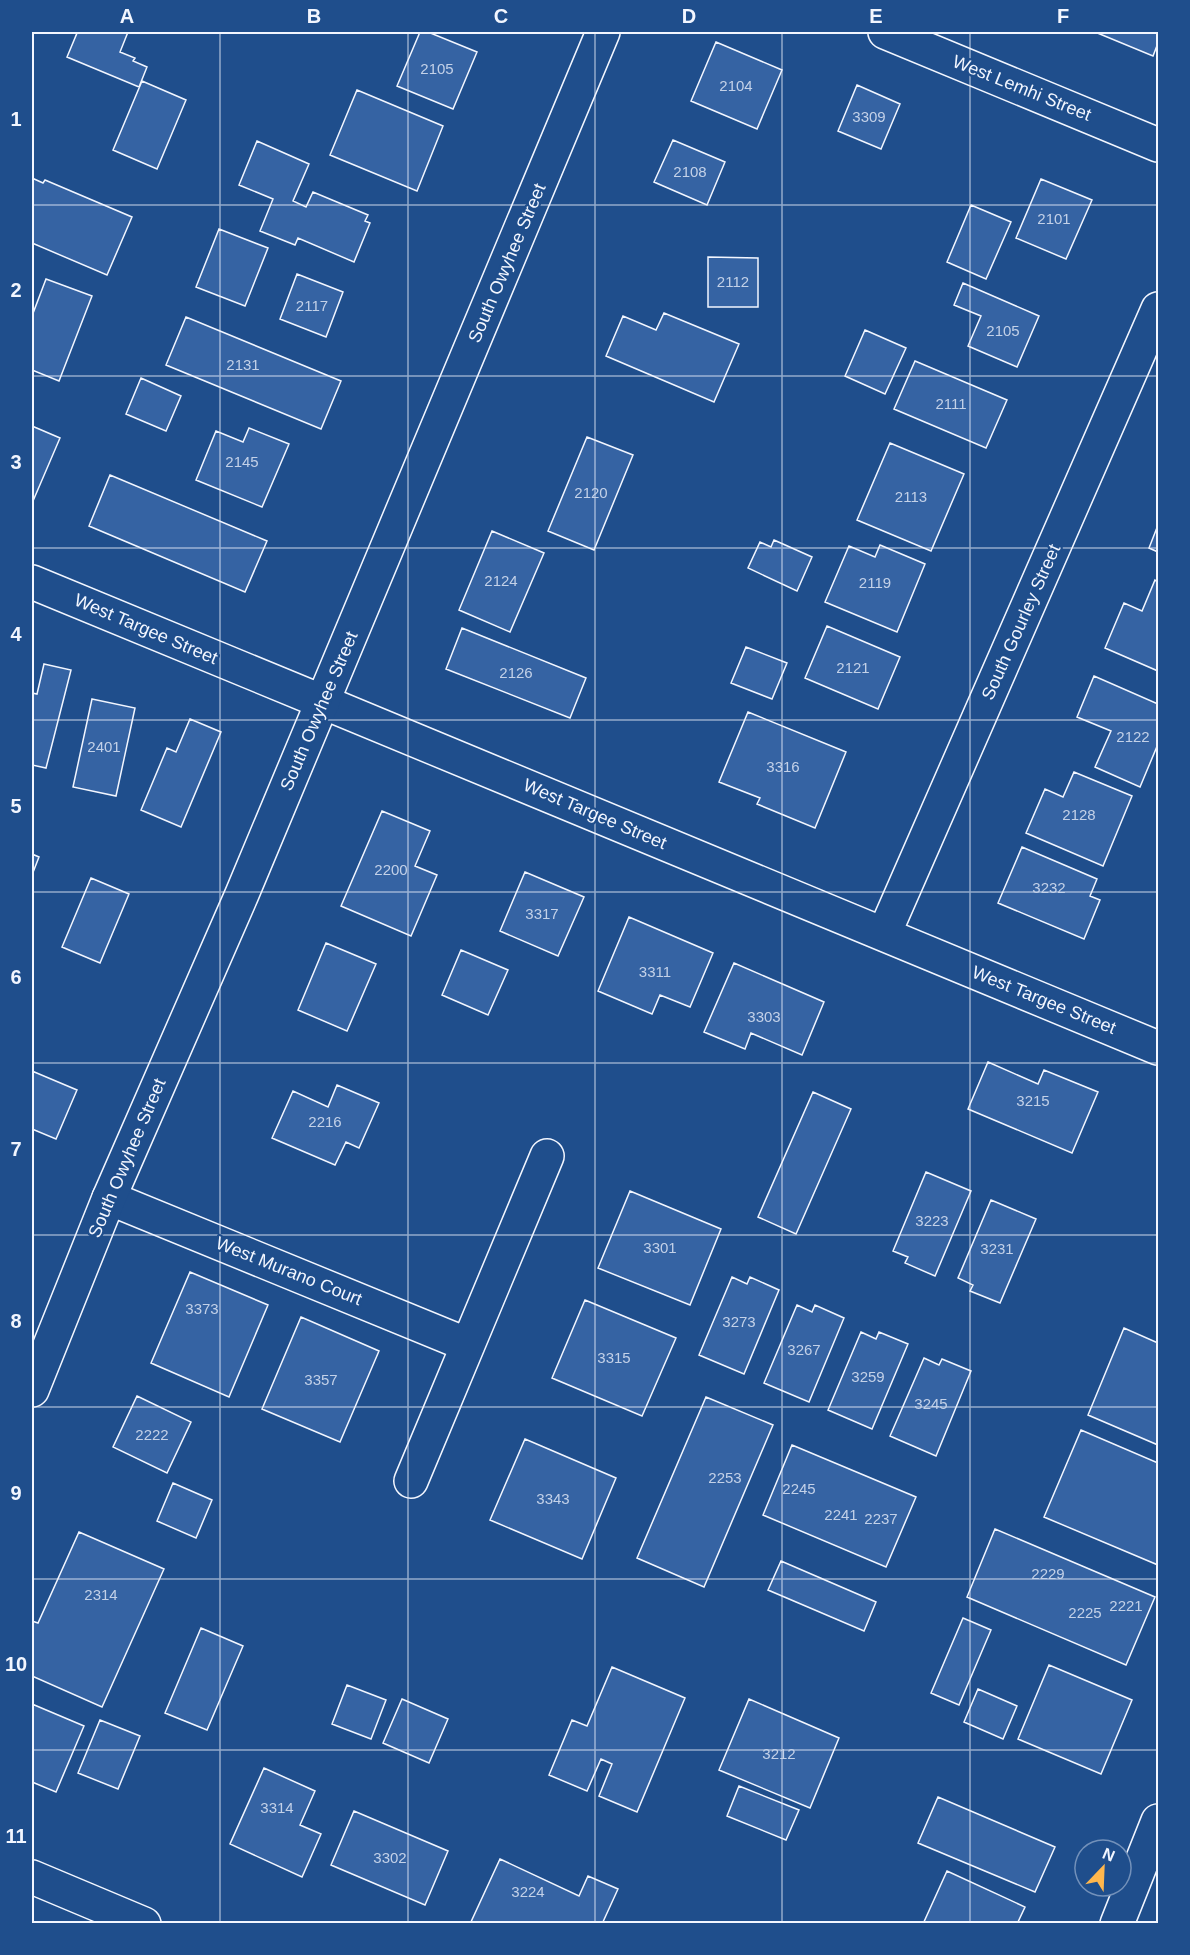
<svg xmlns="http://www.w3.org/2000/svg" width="1190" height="1955" font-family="Arial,sans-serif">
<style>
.building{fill:#3563a3;stroke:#f2f6ff;stroke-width:1.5}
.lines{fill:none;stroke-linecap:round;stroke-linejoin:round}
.minor-casing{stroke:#f2f6ff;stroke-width:36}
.tertiary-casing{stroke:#f2f6ff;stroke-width:36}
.minor{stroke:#1f4e8c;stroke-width:33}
.tertiary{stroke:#1f4e8c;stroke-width:33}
.grid{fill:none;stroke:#f2f6ff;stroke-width:1.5;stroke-opacity:0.55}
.labels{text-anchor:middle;stroke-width:4.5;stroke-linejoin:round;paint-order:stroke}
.number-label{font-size:15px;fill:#c3d1e8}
.street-label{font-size:18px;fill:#f2f6ff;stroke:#1f4e8c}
.neatline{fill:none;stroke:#f2f6ff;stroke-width:2}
.grid-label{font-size:20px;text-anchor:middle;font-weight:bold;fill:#f2f6ff}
</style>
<rect width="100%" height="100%" fill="#1f4e8c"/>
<!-- building -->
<path class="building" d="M75,32H128L120,52L135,58L133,61L147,67L139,87L67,57L77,33Z
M420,32H428L477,52L453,109L397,86Z
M1095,32H1158V43L1153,56Z
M716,42L782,70L757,129L691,101Z
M142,81L186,100L157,169L113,150Z
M857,85L900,104L881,149L838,131Z
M357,90L443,126L417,191L330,155Z
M673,140L725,162L707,205L654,182Z
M257,141L309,164L293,201L306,207L313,192L368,215L365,221L370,223L354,262L298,238L295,245L260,231L273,199L239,185Z
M32,178L43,183L45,180L132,217L107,275L32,243Z
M1041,179L1092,200L1066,259L1016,238Z
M971,205L1011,222L986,279L947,262Z
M219,229L268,248L245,306L196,287Z
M708,257L758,258V307H708Z
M297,274L343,292L326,337L280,319Z
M46,279L92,296L59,381L32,370V316Z
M963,283L1039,316L1017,367L968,346L981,316L954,305Z
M664,313L739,344L714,402L606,356L623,316L656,330Z
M186,317L341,381L321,429L166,365Z
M865,330L906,348L885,394L845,376Z
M915,361L1007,400L986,448L894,409Z
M141,378L181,396L166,431L126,414Z
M32,426L60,438L33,501L32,500Z
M249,428L289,444L262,507L196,480L216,431L243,442Z
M587,437L633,455L594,550L548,531Z
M890,443L964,474L931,551L857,520Z
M110,475L267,541L245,592L89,526Z
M1158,525V552L1149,548Z
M492,531L544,553L510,632L459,610Z
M774,540L812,557L797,591L748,568L760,542L771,547Z
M880,545L925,564L897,632L825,602L849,546L875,557Z
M1155,580L1158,582V671L1105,648L1124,603L1142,611Z
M827,626L900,657L878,709L805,678Z
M462,628L586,678L570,718L446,669Z
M746,647L787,663L772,699L731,683Z
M44,664L71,670L46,768L32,765V693L37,694Z
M1094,676L1158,704V744L1140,787L1095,767L1111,731L1077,717Z
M92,699L135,708L116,796L73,787Z
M748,712L846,752L815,828L757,804L760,798L719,782Z
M190,719L221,732L181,827L141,810L167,748L176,752Z
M1074,772L1132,796L1103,866L1026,833L1045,789L1063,797Z
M382,811L430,831L415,866L437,875L411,936L341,906Z
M1022,847L1097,879L1090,896L1100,900L1084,939L998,903Z
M32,854L39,857L32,875Z
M525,872L584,897L558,956L500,931Z
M91,878L129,894L100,963L62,947Z
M629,917L713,953L690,1007L660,995L652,1014L598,991Z
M326,943L376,964L347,1031L298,1010Z
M461,950L508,970L488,1015L442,995Z
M734,963L824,1002L802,1055L751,1033L745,1049L704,1032Z
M988,1062L1038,1084L1044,1070L1098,1092L1072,1153L968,1109Z
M32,1071L77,1090L56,1139L32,1129Z
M337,1085L379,1103L359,1148L346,1142L335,1165L272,1138L293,1091L328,1107Z
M813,1092L851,1109L796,1234L758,1217Z
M926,1172L971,1191L935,1276L905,1263L908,1257L893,1251Z
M630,1191L721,1229L690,1305L598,1268Z
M991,1200L1036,1219L1000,1303L970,1291L973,1285L958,1278Z
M190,1272L268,1305L229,1397L151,1363Z
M732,1277L747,1284L750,1277L779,1290L744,1374L699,1355Z
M585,1300L676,1338L642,1416L552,1378Z
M797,1305L812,1312L815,1305L844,1318L809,1402L764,1383Z
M301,1317L379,1351L340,1442L262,1409Z
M1124,1328L1158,1343V1445L1088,1415Z
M861,1332L876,1339L879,1332L908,1344L872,1429L828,1410Z
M924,1358L939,1365L942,1359L971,1371L936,1456L890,1436Z
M137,1396L191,1422L167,1473L113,1447Z
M706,1397L773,1425L704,1587L637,1558Z
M1081,1430L1158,1463V1565L1044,1517Z
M525,1439L616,1478L582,1559L490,1520Z
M792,1445L916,1497L886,1567L763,1515Z
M173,1483L212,1500L196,1538L157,1521Z
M995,1529L1155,1597L1126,1665L967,1597Z
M79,1532L164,1569L102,1707L32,1676V1621L38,1623Z
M781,1561L876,1602L864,1631L768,1590Z
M963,1618L991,1630L959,1705L931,1693Z
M201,1628L243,1646L207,1730L165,1713Z
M1049,1665L1132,1700L1101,1774L1018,1739Z
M612,1667L685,1698L637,1812L599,1796L612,1764L601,1759L587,1791L549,1775L572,1720L587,1726Z
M347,1685L386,1700L371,1739L332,1724Z
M978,1689L1017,1706L1003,1739L964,1722Z
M402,1699L448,1719L429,1763L383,1743Z
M749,1699L839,1738L810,1808L719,1770Z
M32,1704L84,1726L56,1792L32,1782Z
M100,1720L140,1736L118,1789L78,1773Z
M264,1768L315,1791L300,1825L321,1834L302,1877L230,1844Z
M739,1786L799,1810L786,1840L727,1816Z
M938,1797L1055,1847L1035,1892L918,1843Z
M354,1811L448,1851L425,1905L331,1865Z
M500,1859L579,1896L588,1876L618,1889L602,1924H470Z
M947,1871L1025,1907L1017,1924H923Z"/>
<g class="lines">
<defs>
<path id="minor" d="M885,32L1158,145
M323,702L1158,1048
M884,934L1158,309
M109,1198L468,1345
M411,1481L547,1156
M1117,1924L1158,1821"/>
<path id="tertiary" d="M32,582L323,702
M32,1390L109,1198L242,894L603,32
M32,1877L144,1924"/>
</defs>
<!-- minor casing -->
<use href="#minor" class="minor-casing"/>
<!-- tertiary casing -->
<use href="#tertiary" class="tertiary-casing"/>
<!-- minor -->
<use href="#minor" class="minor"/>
<!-- tertiary -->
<use href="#tertiary" class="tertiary"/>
</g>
<!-- grid -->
<path class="grid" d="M220,32V1924M408,32V1924M595,32V1924M782,32V1924M970,32V1924M32,205H1158M32,376H1158M32,548H1158M32,720H1158M32,892H1158M32,1063H1158M32,1235H1158M32,1407H1158M32,1579H1158M32,1750H1158"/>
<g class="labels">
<!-- number labels -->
<g class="number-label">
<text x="437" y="74">2105</text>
<text x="736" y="91">2104</text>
<text x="869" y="122">3309</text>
<text x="690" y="177">2108</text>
<text x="1054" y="224">2101</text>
<text x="733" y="287">2112</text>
<text x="312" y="311">2117</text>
<text x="1003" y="336">2105</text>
<text x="243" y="370">2131</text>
<text x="951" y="409">2111</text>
<text x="242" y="467">2145</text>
<text x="591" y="498">2120</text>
<text x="911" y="502">2113</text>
<text x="501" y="586">2124</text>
<text x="875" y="588">2119</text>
<text x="853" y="673">2121</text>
<text x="516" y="678">2126</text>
<text x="1133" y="742">2122</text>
<text x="104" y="752">2401</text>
<text x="783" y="772">3316</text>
<text x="1079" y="820">2128</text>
<text x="391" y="875">2200</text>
<text x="1049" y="893">3232</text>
<text x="542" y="919">3317</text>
<text x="655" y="977">3311</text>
<text x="764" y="1022">3303</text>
<text x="1033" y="1106">3215</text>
<text x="325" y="1127">2216</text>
<text x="932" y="1226">3223</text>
<text x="660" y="1253">3301</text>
<text x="997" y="1254">3231</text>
<text x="202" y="1314">3373</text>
<text x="739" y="1327">3273</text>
<text x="804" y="1355">3267</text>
<text x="614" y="1363">3315</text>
<text x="868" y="1382">3259</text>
<text x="321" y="1385">3357</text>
<text x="931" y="1409">3245</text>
<text x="152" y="1440">2222</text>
<text x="725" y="1483">2253</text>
<text x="799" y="1494">2245</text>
<text x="553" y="1504">3343</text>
<text x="841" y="1520">2241</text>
<text x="881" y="1524">2237</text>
<text x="1048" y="1579">2229</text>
<text x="101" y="1600">2314</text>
<text x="1126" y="1611">2221</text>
<text x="1085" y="1618">2225</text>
<text x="779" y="1759">3212</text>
<text x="277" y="1813">3314</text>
<text x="390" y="1863">3302</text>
<text x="528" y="1897">3224</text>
</g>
<!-- street labels -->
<g class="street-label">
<text transform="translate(1022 88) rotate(22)" y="6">West Lemhi Street</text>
<text transform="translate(507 263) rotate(-67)" y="6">South Owyhee Street</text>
<text transform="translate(1021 622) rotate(-66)" y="6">South Gourley Street</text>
<text transform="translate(146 629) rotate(23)" y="6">West Targee Street</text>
<text transform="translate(319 711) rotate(-67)" y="6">South Owyhee Street</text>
<text transform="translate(595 814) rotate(23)" y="6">West Targee Street</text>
<text transform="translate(1044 1000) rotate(22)" y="6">West Targee Street</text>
<text transform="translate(127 1158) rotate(-67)" y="6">South Owyhee Street</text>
<text transform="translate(289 1271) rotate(22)" y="6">West Murano Court</text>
</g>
</g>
<!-- border -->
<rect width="1190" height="1955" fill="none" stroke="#1f4e8c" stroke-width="66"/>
<!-- north arrow -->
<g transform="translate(1103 1868) rotate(23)"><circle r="28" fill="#1f4e8c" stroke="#7391ba" stroke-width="1.5"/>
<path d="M0-4.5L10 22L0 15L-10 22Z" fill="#ffb74d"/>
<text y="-9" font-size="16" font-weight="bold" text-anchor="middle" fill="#f2f6ff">N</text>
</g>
<rect x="33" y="33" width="1124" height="1889" class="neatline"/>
<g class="grid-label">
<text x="127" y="23">A</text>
<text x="314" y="23">B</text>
<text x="501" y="23">C</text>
<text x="689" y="23">D</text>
<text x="876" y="23">E</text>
<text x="1063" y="23">F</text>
<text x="16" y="126">1</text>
<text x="16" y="297">2</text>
<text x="16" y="469">3</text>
<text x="16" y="641">4</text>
<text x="16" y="813">5</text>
<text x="16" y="984">6</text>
<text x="16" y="1156">7</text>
<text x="16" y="1328">8</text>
<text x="16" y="1500">9</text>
<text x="16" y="1671">10</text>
<text x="16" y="1843">11</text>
</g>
</svg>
